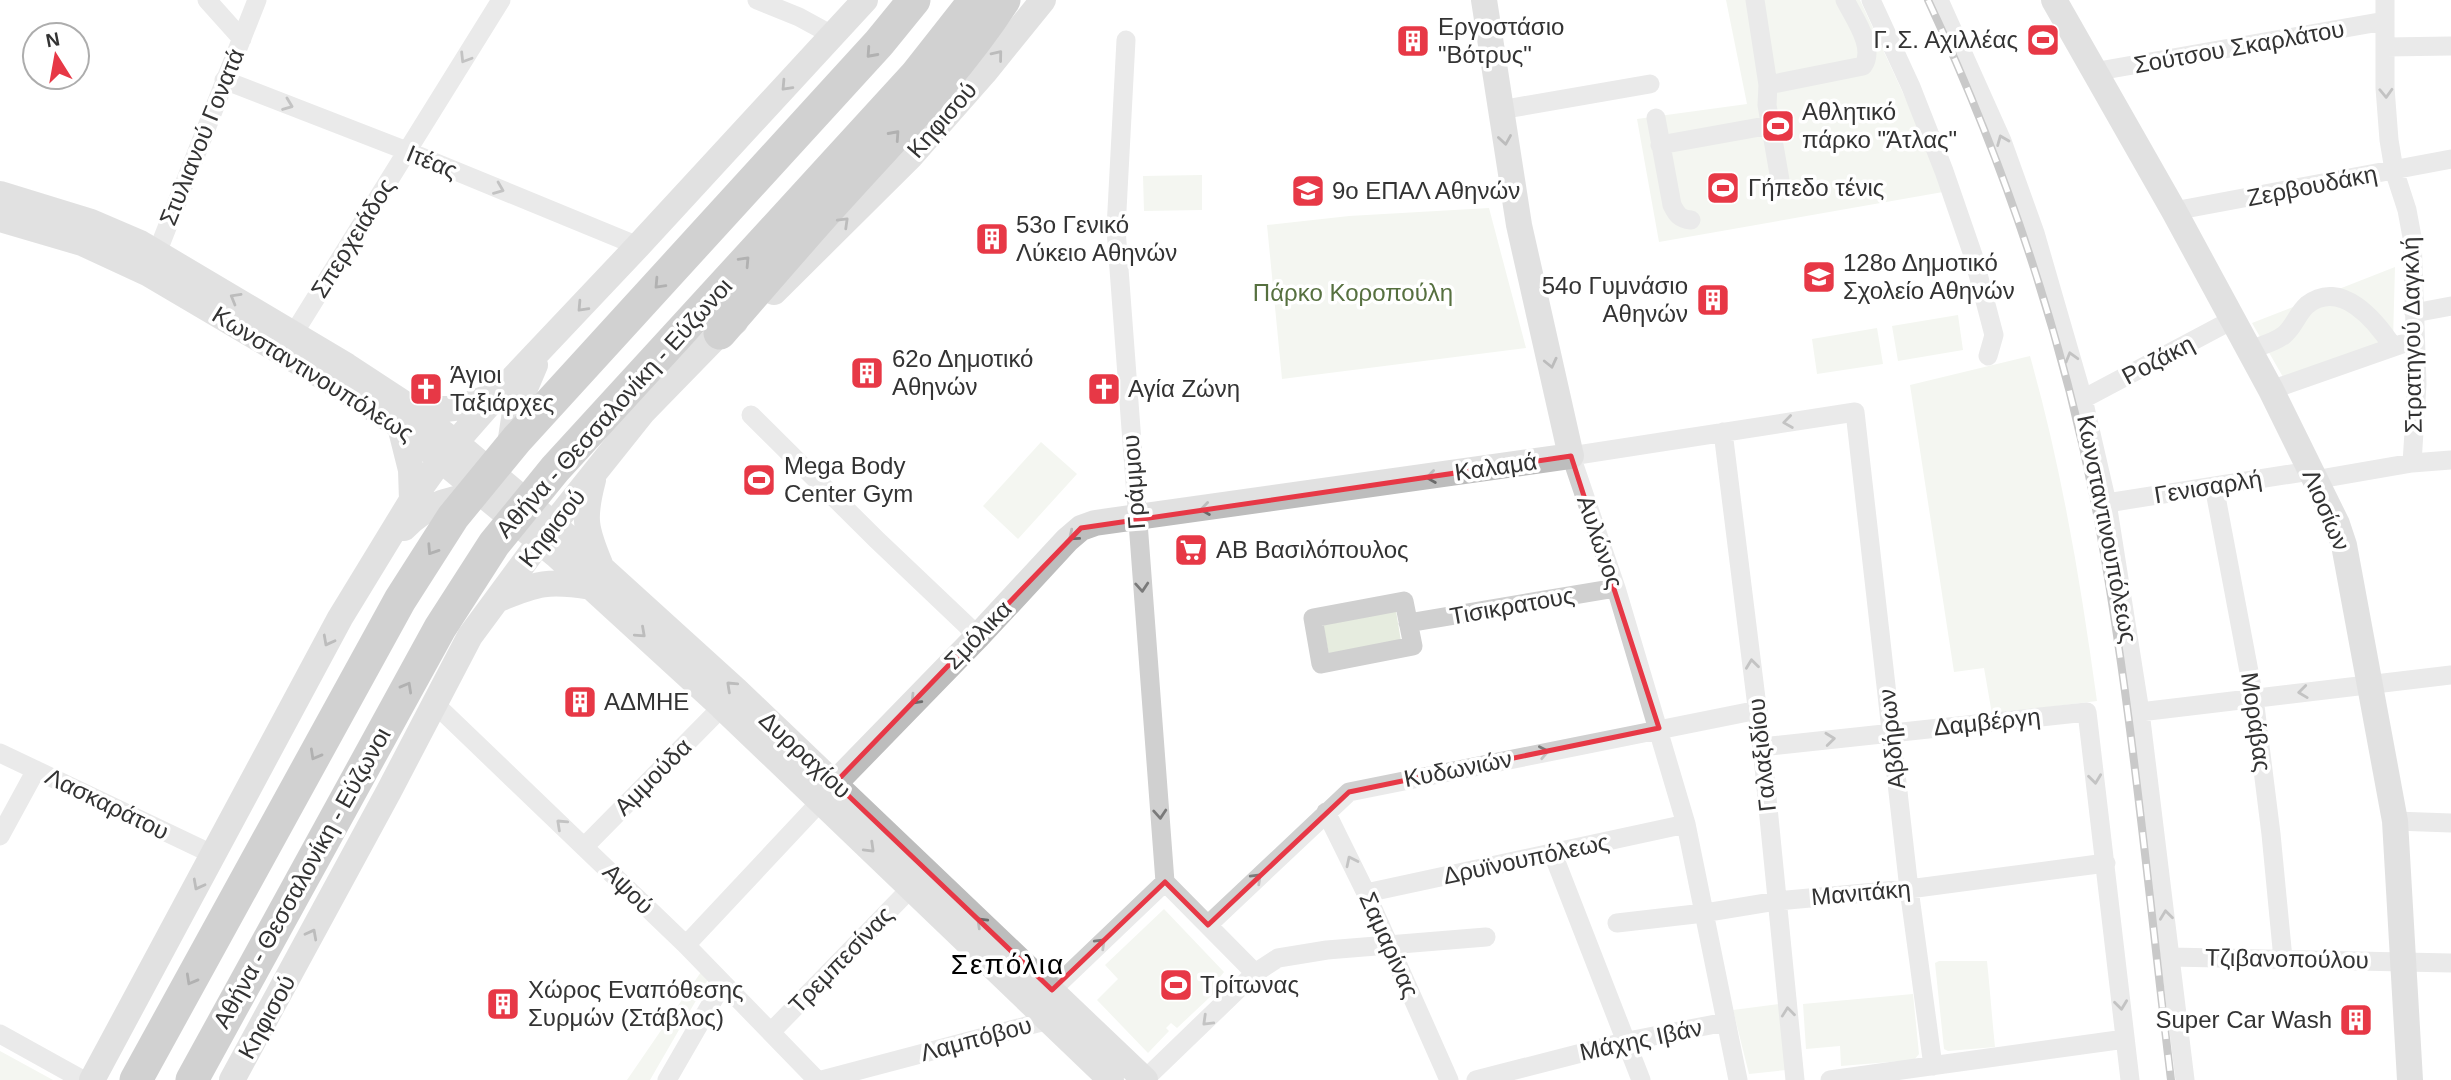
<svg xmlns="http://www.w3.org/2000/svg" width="2451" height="1080" font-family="Arial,sans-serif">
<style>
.green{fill:#e6ecdf}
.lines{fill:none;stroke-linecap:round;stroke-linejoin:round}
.street{stroke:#d0d0d0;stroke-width:19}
.secondary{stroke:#bdbdbd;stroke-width:26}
.highway{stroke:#9a9a9a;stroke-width:33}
.rail-casing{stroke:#888;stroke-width:8}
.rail{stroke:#fff;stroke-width:5;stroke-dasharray:16;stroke-linecap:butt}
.oneway{stroke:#525252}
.oneway2{stroke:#6a6a6a}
.oneway3{stroke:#7a7a7a}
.marked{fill:none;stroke:#e73846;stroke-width:5;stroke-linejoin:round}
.labels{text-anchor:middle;stroke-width:7;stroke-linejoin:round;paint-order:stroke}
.poi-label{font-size:24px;fill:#333;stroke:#fff;text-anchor:start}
.street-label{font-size:24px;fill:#333;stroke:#fff}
.park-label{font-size:24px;fill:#56703f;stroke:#fff}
.quarter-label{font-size:28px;letter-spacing:2px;fill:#000;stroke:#fff}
</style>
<rect width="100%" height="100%" fill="#fff"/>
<!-- green -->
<path class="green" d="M1726,0H1860L1921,132L1943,192L1659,242L1637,119L1747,104Z
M1202,175V210L1144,211L1143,176Z
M1489,208L1526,348L1282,379L1267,225L1349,216Z
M2395,267L2393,341L2283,377L2252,323Z
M1958,315L1963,350L1898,361L1892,326Z
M1877,328L1883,364L1817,374L1812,339Z
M2030,356C2062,469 2081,585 2097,701L1992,714L1984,668L1954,672L1910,385Z
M1041,442L1077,474L1018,539L983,506Z
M1396,611L1401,641L1329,655L1323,625Z
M1164,909L1224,972L1220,977L1225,983L1177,1028L1171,1023L1166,1028L1169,1031L1148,1053L1097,1000L1118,979L1105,965Z
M1939,961H1987C1990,990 1992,1018 1995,1047L1948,1051L1944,1049L1935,963Z
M701,972L709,978L650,1080H627Z
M1913,994L1919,1054L1914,1060L1841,1066L1840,1046L1806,1049L1803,1004Z
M1779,1004L1786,1070L1749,1074L1733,1010Z
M0,1051L53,1080H0Z"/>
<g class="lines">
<!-- street -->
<path class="street" d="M207,0L242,39
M757,0L799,17L832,35
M1755,0L1768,85L1767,105L1780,180
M1871,0L1911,87L1944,171L1973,255L1994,335L1988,356
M1939,0L2002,141L2035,233L2083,399L2107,503L2140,712L2185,1080
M2385,0V88L2389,140L2394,170L2407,210L2412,237L2417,384L2412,463
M1126,40L1116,229L1165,882L1255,973
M2386,47L2451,46
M2093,72L2385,21
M224,80L407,151L638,246
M1768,85L1863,66C1876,48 1854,18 1845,0
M1500,110L1650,84
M1656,118L1672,205C1677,215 1680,219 1691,220
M1660,145L1771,125
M2174,211L2451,159
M153,263L257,0
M2414,313L2451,306
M294,333L501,0
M2249,350C2260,346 2274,343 2284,335C2294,327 2297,314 2307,305C2341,278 2376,321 2393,347
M2271,390L2402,344
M2083,399L2232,320
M751,415L877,540L978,636
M1723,432L1762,747L1795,1080
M2314,480L2412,463L2451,460
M2214,486L2254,698L2271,834L2283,959
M2107,503L2310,471
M1404,601L1413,646L1321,664L1313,618Z
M1408,623L1616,588
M434,703L686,945L817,1080
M2140,712L2451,675
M1762,747L2087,712L2130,1080
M0,753L214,855
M1326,812L1366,893L1449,1080
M2395,821L2451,823
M0,836L36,770
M585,846L722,707
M1553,854L1641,1080
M1366,893L1686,824
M1617,923L1704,913L1777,901L1909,889L2106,863
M1208,925L1349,792L1758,710
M686,945L821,801
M2171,957L2451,963
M1052,990L1165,882
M771,1032L911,888
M0,1034L83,1080
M667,1080L723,983
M822,1080L1049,1020
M1144,1080L1255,973L1278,958L1327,950L1486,937
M1476,1080L1628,1041L1726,1022
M1738,1080L1686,824L1616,588L1571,456L1855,412L1909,889L1933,1066
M1830,1080L2125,1039"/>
<!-- secondary -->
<path class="secondary" d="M2054,0L2174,211L2271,390L2337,524L2344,545L2395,821L2410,1080
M0,194L91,222L140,243L347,366L405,404L455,442L554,525L737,691L1145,1080
M0,219L82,243L149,274L337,385L400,426L556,555L722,707L1111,1080
M774,292L911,156L984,73L1043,0
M410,405C448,413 459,409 494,395
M400,426L411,470L412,500
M509,451L515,412L535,365
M593,480C583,518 585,528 600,564
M404,528C429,503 447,500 481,494
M499,599C537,583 549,580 591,587
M835,783L978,636L1067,540L1081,528L1095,523L1571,456L1519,225L1484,0
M92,1080L340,618L412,500L442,458L499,393L638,246L865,0
M232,1080L389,791L470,636L540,541L643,412L720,333L735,322"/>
<!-- highway -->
<path class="highway" d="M720,333C760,287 799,241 840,196C897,133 957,72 1004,0
M136,1080L400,600L453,517L517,439L879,43L914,0
M192,1080L440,628L494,544L555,469L916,75L975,0"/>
<defs>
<path id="rail" d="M1928,0C2004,162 2062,333 2096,509C2131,696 2148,891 2171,1080"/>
</defs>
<!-- rail casing -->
<use href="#rail" class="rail-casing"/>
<!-- rail -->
<use href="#rail" class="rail"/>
</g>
<!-- one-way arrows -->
<defs><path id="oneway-chevron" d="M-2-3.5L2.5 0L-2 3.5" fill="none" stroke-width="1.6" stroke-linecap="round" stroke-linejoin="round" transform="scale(1.75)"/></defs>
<g class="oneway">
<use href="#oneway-chevron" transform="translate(871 53) rotate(132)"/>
<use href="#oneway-chevron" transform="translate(895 135) rotate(-48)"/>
<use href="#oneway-chevron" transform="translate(745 261) rotate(-47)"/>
<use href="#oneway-chevron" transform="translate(659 284) rotate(133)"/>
<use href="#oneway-chevron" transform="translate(432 550) rotate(123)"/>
<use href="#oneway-chevron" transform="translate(407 687) rotate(-61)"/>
<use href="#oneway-chevron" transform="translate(315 755) rotate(119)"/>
<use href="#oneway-chevron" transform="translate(191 980) rotate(119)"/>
</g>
<g class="oneway2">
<use href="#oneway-chevron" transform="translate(998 55) rotate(-51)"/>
<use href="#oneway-chevron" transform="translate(786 86) rotate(133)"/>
<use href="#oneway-chevron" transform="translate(1505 140) rotate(81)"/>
<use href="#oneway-chevron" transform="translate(844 222) rotate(-44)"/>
<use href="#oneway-chevron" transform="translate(235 298) rotate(-150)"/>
<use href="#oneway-chevron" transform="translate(582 307) rotate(133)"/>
<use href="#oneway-chevron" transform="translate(1551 363) rotate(77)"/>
<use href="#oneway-chevron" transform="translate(1431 477) rotate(172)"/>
<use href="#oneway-chevron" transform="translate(1205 509) rotate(172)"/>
<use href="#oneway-chevron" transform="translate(1073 536) rotate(140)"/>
<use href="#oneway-chevron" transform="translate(641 633) rotate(42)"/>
<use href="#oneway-chevron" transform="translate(328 641) rotate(118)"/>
<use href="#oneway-chevron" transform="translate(731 686) rotate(-137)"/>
<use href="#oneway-chevron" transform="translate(915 700) rotate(134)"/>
<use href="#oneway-chevron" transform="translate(870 848) rotate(44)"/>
<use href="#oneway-chevron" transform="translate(198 885) rotate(118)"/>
<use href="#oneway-chevron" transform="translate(981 922) rotate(-136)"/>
<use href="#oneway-chevron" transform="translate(312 934) rotate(-62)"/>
</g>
<g class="oneway3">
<use href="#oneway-chevron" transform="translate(465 58) rotate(122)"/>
<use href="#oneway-chevron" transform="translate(2386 93) rotate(88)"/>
<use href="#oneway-chevron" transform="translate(288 105) rotate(21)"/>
<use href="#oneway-chevron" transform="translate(2002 140) rotate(-112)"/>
<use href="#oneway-chevron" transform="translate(499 189) rotate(22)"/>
<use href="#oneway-chevron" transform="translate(2071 357) rotate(-106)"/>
<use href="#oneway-chevron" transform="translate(1788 422) rotate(172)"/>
<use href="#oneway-chevron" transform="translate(1142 587) rotate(86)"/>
<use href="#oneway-chevron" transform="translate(1752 664) rotate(-97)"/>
<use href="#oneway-chevron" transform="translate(2303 692) rotate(173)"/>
<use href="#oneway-chevron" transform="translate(1830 739) rotate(-6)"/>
<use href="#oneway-chevron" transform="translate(1544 752) rotate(-11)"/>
<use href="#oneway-chevron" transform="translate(2095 779) rotate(83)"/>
<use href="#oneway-chevron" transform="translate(1160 814) rotate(86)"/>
<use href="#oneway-chevron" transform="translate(561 824) rotate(-137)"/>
<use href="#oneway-chevron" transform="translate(1351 861) rotate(-116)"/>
<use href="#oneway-chevron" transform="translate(1257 878) rotate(-44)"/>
<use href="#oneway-chevron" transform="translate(2166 915) rotate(-97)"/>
<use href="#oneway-chevron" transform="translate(1101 943) rotate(-44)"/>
<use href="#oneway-chevron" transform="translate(2121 1005) rotate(83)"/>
<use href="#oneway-chevron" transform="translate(1788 1012) rotate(-96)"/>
<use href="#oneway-chevron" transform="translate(1207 1021) rotate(136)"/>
</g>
<!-- marked area -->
<path d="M0 0H2451V1080H0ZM1571,456L1659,728L1349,792L1208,925L1165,882L1052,990L835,783L1081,528Z" fill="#fff" fill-opacity=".55" fill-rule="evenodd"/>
<path class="marked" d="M1571,456L1659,728L1349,792L1208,925L1165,882L1052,990L835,783L1081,528Z"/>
<!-- icons -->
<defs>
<symbol id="stadium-square" viewBox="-11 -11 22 22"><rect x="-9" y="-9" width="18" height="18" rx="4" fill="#e73846" stroke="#fff"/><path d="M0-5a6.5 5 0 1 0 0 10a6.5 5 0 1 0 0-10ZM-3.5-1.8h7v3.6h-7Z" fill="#fff"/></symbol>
<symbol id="building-square" viewBox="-11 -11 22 22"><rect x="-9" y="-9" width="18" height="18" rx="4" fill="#e73846" stroke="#fff"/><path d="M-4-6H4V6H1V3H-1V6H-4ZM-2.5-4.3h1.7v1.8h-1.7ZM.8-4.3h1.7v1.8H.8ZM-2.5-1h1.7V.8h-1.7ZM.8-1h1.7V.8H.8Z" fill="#fff"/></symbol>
<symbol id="school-square" viewBox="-11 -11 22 22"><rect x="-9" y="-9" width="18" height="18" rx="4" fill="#e73846" stroke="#fff"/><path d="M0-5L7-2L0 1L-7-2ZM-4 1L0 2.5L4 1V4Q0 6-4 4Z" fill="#fff"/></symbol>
<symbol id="church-square" viewBox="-11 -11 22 22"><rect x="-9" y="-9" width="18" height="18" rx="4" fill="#e73846" stroke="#fff"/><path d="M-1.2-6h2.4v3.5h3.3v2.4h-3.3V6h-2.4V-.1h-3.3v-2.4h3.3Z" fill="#fff"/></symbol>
<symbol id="supermarket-square" viewBox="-11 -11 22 22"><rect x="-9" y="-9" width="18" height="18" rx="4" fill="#e73846" stroke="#fff"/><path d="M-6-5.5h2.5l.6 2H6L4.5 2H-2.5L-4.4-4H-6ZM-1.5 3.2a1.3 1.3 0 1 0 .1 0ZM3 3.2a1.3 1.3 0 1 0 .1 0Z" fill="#fff"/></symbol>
</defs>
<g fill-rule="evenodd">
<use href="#stadium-square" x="2024" y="21" width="38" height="38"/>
<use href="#building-square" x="1394" y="22" width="38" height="38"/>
<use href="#stadium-square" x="1759" y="107" width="38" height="38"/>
<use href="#stadium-square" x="1704" y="169" width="38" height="38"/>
<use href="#school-square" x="1289" y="172" width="38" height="38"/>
<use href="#building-square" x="973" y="220" width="38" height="38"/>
<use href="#school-square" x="1800" y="258" width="38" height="38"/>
<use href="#building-square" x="1694" y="281" width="38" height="38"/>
<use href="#building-square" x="848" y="354" width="38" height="38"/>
<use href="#church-square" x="407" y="370" width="38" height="38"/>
<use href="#church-square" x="1085" y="370" width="38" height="38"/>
<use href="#stadium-square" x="740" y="461" width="38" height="38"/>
<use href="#supermarket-square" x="1172" y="531" width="38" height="38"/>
<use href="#building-square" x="561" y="683" width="38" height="38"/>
<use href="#stadium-square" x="1157" y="966" width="38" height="38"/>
<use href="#building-square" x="484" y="985" width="38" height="38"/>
<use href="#building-square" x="2337" y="1001" width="38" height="38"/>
</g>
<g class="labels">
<!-- poi labels -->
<g class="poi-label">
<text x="1438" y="35">Εργοστάσιο<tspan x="1438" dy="28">"Βότρυς"</tspan></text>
<text x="2018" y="48" text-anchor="end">Γ. Σ. Αχιλλέας</text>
<text x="1802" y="120">Αθλητικό<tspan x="1802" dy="28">πάρκο "Άτλας"</tspan></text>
<text x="1748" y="196">Γήπεδο τένις</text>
<text x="1332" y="199">9ο ΕΠΑΛ Αθηνών</text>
<text x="1016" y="233">53ο Γενικό<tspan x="1016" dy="28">Λύκειο Αθηνών</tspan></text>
<text x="1843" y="271">128ο Δημοτικό<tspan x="1843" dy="28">Σχολείο Αθηνών</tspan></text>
<text x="1688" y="294" text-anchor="end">54ο Γυμνάσιο<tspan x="1688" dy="28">Αθηνών</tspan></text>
<text x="892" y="367">62ο Δημοτικό<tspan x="892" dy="28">Αθηνών</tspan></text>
<text x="450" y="383">Άγιοι<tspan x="450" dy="28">Ταξιάρχες</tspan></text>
<text x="1128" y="397">Αγία Ζώνη</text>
<text x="784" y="474">Mega Body<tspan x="784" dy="28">Center Gym</tspan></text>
<text x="1216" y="558">ΑΒ Βασιλόπουλος</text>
<text x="604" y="710">ΑΔΜΗΕ</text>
<text x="1200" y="993">Τρίτωνας</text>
<text x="528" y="998">Χώρος Εναπόθεσης<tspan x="528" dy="28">Συρμών (Στάβλος)</tspan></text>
<text x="2332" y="1028" text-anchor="end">Super Car Wash</text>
</g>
<!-- street labels -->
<g class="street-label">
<text transform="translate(2239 47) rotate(-10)" y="8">Σούτσου Σκαρλάτου</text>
<text transform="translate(942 120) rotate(-49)" y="8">Κηφισού</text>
<text transform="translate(202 137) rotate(-68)" y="8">Στυλιανού Γονατά</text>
<text transform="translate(432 162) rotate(22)" y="8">Ιτέας</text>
<text transform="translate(2312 186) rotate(-11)" y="8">Ζερβουδάκη</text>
<text transform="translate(353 238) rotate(-58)" y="8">Σπερχειάδος</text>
<text transform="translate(2412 335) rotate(-91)" y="8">Στρατηγού Δαγκλή</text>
<text transform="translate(2158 360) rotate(-28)" y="8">Ροζάκη</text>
<text transform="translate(313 374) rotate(32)" y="8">Κωνσταντινουπόλεως</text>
<text transform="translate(614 408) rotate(-48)" y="8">Αθήνα - Θεσσαλονίκη - Εύζωνοι</text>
<text transform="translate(1496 467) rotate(-8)" y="8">Καλαμά</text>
<text transform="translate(1134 482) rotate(-94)" y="8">Γράμμου</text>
<text transform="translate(2208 487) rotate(-9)" y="8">Γενισαρλή</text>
<text transform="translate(2326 510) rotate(67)" y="8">Λιοσίων</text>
<text transform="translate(552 528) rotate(-52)" y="8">Κηφισού</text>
<text transform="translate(2107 529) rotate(79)" y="8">Κωνσταντινουπόλεως</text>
<text transform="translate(1600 542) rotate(71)" y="8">Αυλώνος</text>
<text transform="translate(1512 606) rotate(-10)" y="8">Τισικρατους</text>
<text transform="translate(978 635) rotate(-46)" y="8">Σμόλικα</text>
<text transform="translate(1987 722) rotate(-6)" y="8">Δαμβέργη</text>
<text transform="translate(2256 722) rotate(82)" y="8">Μοράβας</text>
<text transform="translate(1892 739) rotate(-96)" y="8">Αβδήρων</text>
<text transform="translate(805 755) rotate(43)" y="8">Δυρραχίου</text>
<text transform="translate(1762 755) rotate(-96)" y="8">Γαλαξιδίου</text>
<text transform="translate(1458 769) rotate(-11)" y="8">Κυδωνιών</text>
<text transform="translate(653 777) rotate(-45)" y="8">Αμμούδα</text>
<text transform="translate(107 804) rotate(26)" y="8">Λασκαράτου</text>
<text transform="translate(1526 859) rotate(-12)" y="8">Δρυϊνουπόλεως</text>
<text transform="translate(302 878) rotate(-61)" y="8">Αθήνα - Θεσσαλονίκη - Εύζωνοι</text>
<text transform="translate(628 889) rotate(45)" y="8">Αψού</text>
<text transform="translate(1861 893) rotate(-5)" y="8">Μανιτάκη</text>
<text transform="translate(1389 945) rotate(66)" y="8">Σαμαρίνας</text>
<text transform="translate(2287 959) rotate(1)" y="8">Τζιβανοπούλου</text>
<text transform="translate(841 960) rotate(-46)" y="8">Τρεμπεσίνας</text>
<text transform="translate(267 1017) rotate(-61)" y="8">Κηφισού</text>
<text transform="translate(976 1039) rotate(-15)" y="8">Λαμπόβου</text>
<text transform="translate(1641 1040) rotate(-12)" y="8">Μάχης Ιβάν</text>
</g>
<!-- park labels -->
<g class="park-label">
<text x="1353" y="301">Πάρκο Κοροπούλη</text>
</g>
<!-- quarter labels -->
<g class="quarter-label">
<text x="1008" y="974">Σεπόλια</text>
</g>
</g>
<!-- north arrow -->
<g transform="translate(56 56) rotate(349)"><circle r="33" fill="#ffffff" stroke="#adadad" stroke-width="2"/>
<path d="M0-5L12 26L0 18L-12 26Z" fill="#e73846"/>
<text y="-10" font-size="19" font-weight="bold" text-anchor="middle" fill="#333333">N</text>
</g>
</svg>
